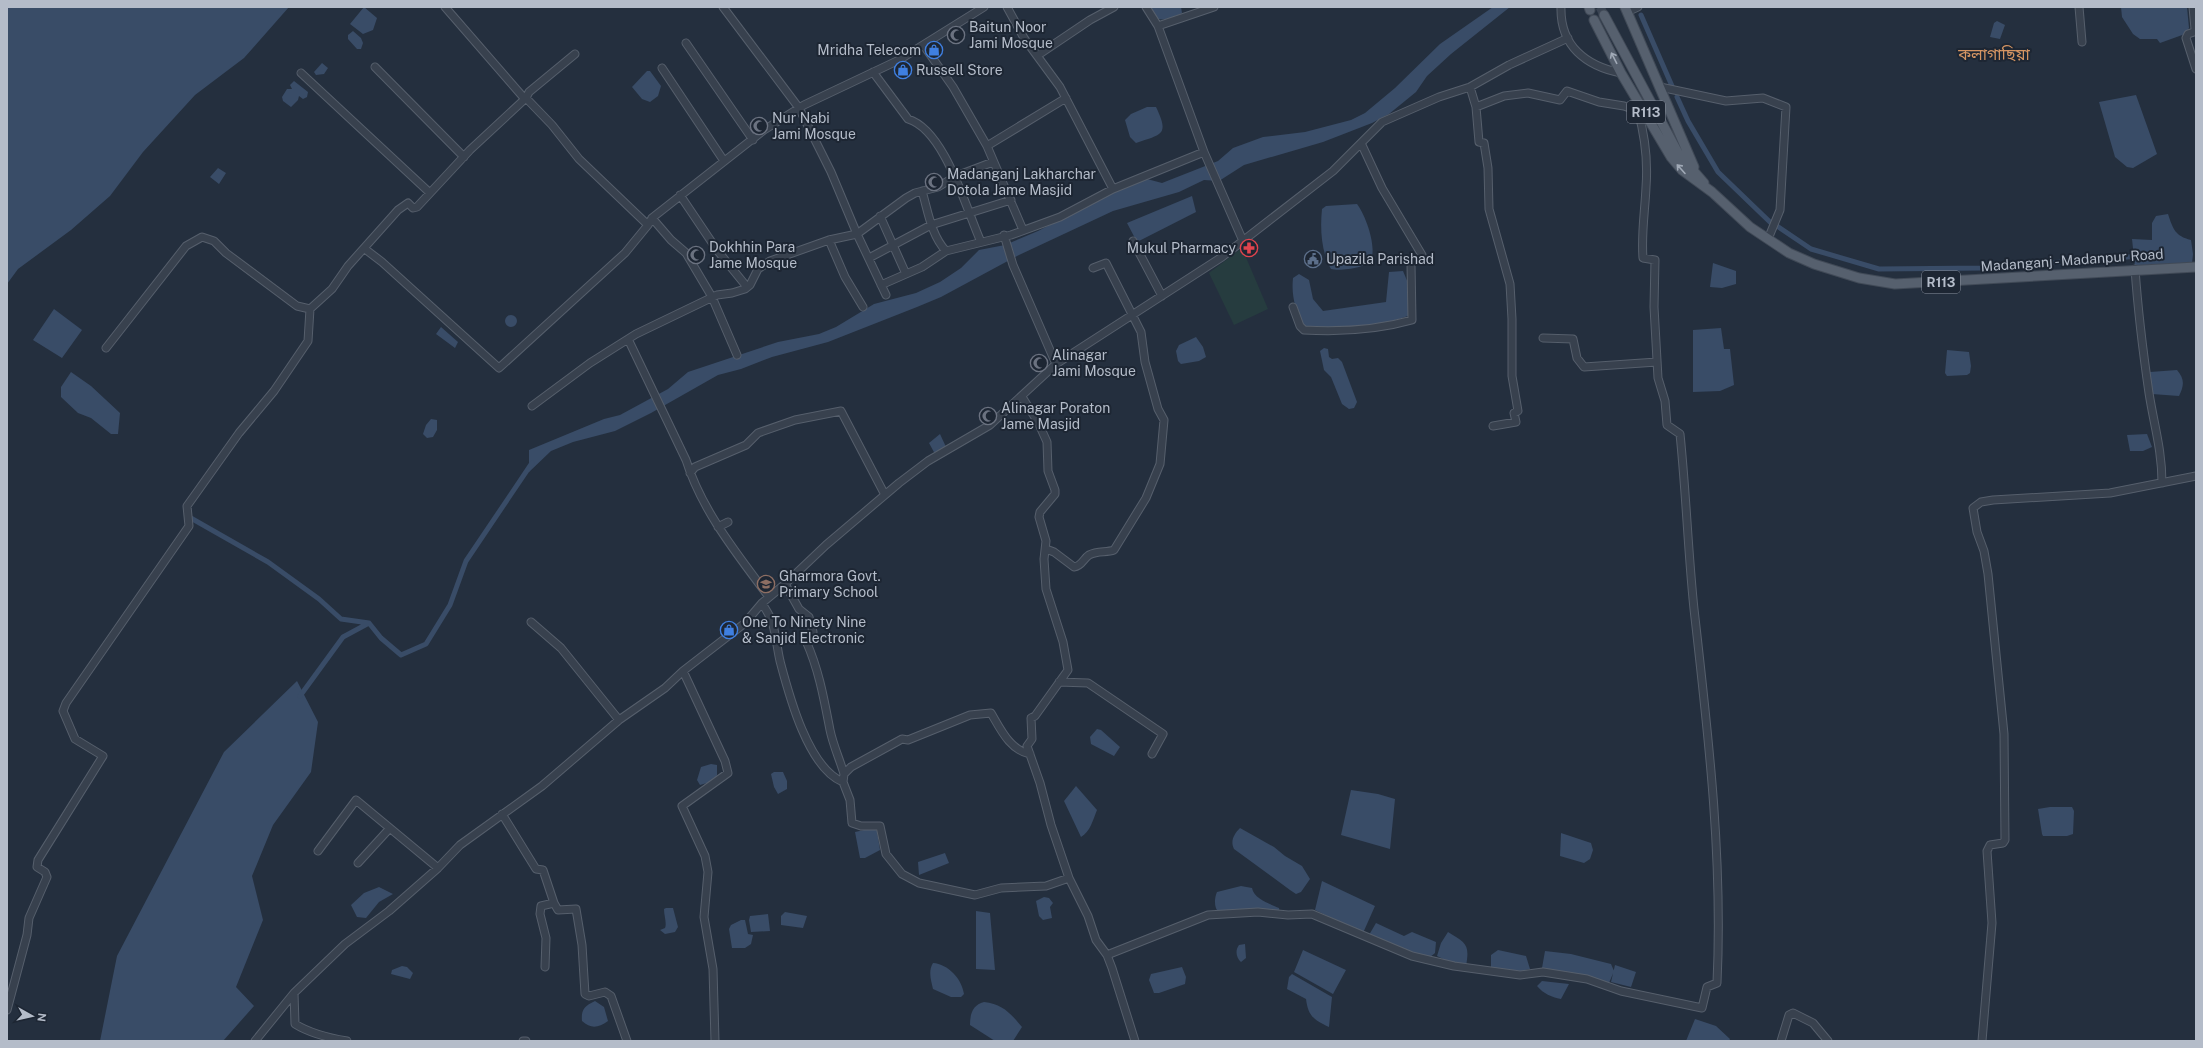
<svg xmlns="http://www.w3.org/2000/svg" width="2203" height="1048" font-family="'Public Sans','Noto Sans Bengali',sans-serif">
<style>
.park{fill:#263c3f}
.water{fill:#394c67}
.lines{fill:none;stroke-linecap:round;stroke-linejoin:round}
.canal{stroke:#394c67;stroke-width:5}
.major-tunnel{stroke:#3a4453;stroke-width:9;stroke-dasharray:9 4.5;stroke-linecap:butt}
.minor-casing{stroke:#565f6c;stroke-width:9}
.major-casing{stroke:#414a57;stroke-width:11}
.minor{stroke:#38414e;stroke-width:7}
.major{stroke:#56606e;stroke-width:9}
.oneway{stroke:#a1aab7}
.labels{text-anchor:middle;stroke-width:4;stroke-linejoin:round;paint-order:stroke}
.shield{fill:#1d2633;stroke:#878f9c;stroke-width:1}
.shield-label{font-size:13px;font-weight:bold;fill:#b4bcc9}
.poi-label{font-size:14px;fill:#b4bcc9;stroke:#1d2633;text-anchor:start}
.street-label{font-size:14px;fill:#b4bcc9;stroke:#1d2633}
.quarter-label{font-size:16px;fill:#d59563;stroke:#1d2633}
</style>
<rect width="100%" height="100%" fill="#242f3e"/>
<!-- park -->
<path class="park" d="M1242,248L1268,309L1234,325L1209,273Z"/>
<!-- water -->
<path class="water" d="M7,7H289L244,58L195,95L143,152L110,196L71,230L18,269L7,284Z
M364,7L377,18L373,30L363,34L350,24Z
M1151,7H1181L1182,13C1171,19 1151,26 1151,7Z
M1493,7H1510L1451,54L1427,76L1416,92L1389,114L1372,123L1323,142L1244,165L1219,181L1204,180L1179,192L1113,211L1019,255L941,297L917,307L828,342L772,357L741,369L718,375L651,413L615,431L573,442L551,451L529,472V450L604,419L620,415L668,389L688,372L778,342L819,334L836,327L874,304L916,293L940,282L961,268L979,250L1005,245L1038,231L1108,195L1147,179L1162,183L1218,161L1233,148L1263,137L1305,132L1351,120L1365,113L1395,88L1440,44Z
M2121,7H2187L2189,28L2185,34L2160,43L2157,39H2140L2133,34L2122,17Z
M1997,21L2005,25L2000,39L1990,37L1994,23Z
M353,31L361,38L363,43L361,49H357L348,39V35Z
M322,63L328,68L324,74L316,75L314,72Z
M647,71H650L661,86L658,96L650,102L642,99L632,87Z
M294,81L308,92L307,97L303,99L299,96L298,100L291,107L283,101L282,97L287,89H292L290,85Z
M2136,95L2157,154L2133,168L2127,167L2115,157L2099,102Z
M1147,107H1156C1170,136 1161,134 1136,143L1130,137L1125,120L1131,114Z
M218,168L226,173L219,184L210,177Z
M1192,196L1196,212L1137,242L1127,223Z
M1357,204C1365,214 1377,246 1371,259C1367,269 1339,271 1331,269C1321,252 1320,228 1322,209L1326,206Z
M2168,214C2173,229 2175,236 2191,240L2193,254L2192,264L2135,267L2132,239L2152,240V223L2156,216Z
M1713,263L1736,271V284L1722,288L1710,287Z
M1403,271L1408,283V316C1374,328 1340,330 1304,328C1296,311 1291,297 1293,278L1299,274L1309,280L1313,299L1323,311L1386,302L1389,272Z
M54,309L82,330L62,358L33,340Z
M505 321a6 6 0 1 1 12 0a6 6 0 1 1-12 0Z
M441,327L458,342L455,348L436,334Z
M1721,328L1724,349H1730L1734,385L1720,391L1693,392V330Z
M1196,337L1203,347L1206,357L1199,361L1181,364L1178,361L1176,351L1179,345Z
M1324,348L1328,349L1329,357L1332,359L1338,358L1342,362L1357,402L1354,408L1349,409L1342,404L1331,377L1324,370L1320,351Z
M1947,350L1969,352L1971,366L1970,373L1967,375L1947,376L1945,373Z
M2177,370C2185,379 2184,386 2179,396L2152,394L2150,372Z
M71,372L91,386L120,413L118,434H111L91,418L78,413L61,397V387Z
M431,419L437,420V430L433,437L427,438L423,434L426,425Z
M940,434L946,447L935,454L929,443Z
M2147,434L2152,447L2143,451H2130L2127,435Z
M297,681L318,722L311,772L273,825L252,876L263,920L236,987L254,1006L223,1041H100L117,956L224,752Z
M1097,729L1101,730L1120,747L1114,756L1091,744L1090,737Z
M711,764L717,765V775L714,781L700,785L697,780L701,767Z
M774,772H783L787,781V789L778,794L774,787L771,774Z
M1076,786L1097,810C1093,820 1090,832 1081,837L1064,801Z
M1351,790L1378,794L1395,799L1390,849L1341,835Z
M2050,807H2072L2074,811L2073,834L2067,836H2043L2042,834L2038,809Z
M873,828L877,831L880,850L865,858H860L855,832Z
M1240,828L1274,847L1285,856L1302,866L1310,879L1301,892L1296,894L1290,890L1234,849C1230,841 1234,834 1240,828Z
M1561,833L1591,843L1593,850L1590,859L1584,863L1560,856Z
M945,853L949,863L919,875L918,862Z
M1322,881L1375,906L1363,933L1315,910Z
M1241,886L1252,888C1254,899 1270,904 1279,908L1280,914L1219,913C1214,908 1214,899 1217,892Z
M379,887L393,894L379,902L366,918L357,917L351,905L364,893Z
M1044,897L1049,898L1053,903L1050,907L1052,918L1043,920L1039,916L1036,901Z
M666,908H673L678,927L675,932L665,934L660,930L665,928C667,923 664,916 664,909Z
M976,911L990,913L995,970L976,969Z
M785,912L807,916L803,928L781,925V916Z
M768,914L770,931L751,932L749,920L750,916Z
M741,920H745L748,934L753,935L751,944L745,948H732L729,929L731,925Z
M1376,923L1404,936L1412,932L1436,942L1435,953L1429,958L1408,953L1369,935Z
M1448,932C1466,943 1470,944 1466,966L1455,965L1437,956L1441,943Z
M1245,944L1246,958L1241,962C1236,958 1235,950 1239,945Z
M1303,950L1346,970L1333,994L1294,972Z
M1498,950L1526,956L1530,969L1521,971L1491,968V955Z
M1545,951L1571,954L1611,964L1614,971L1609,983L1589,977L1542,968Z
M933,963C948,964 962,979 964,994L961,997H951L933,989C931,980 928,971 933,963Z
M1615,965L1636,972L1631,987L1611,982Z
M402,966L407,967L413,973L410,979L391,974L392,970Z
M1182,967L1186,977L1185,984L1159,993H1154L1149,980L1151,974Z
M1292,974L1332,997L1329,1027C1314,1020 1308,1016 1306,999L1287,989L1289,977Z
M1542,981L1569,984L1561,999C1551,997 1544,994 1537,986Z
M595,1001L604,1007L608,1021C598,1028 591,1029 582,1021C581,1010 584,1006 595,1001Z
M984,1002C1003,1004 1011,1014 1022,1027L1013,1041H995L970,1025C970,1013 973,1005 984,1002Z
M1695,1019L1716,1026L1730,1039L1729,1041H1686Z"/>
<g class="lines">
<!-- canal -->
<path class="canal" d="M1641,15L1672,86
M1677,97L1688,121L1718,172L1772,224
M1777,226L1811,249L1879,269L1984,268L2140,256
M189,517L268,562L319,599L341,619L369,623L381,638L401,655L426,644L450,605L466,561L532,463
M300,696L343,637L369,623"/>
<!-- major-tunnel -->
<path class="major-tunnel" d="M1600,7L1604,15"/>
<defs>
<path id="minor" d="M445,7L524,98
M723,7L799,108L831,172L857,234L886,295
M1007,7L1024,38L1060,87L1113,189
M1146,7L1158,26L1204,152L1243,241
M1561,7C1560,46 1586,66 1621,73
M2079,7L2082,42
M2193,7L2195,29L2194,32L2188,34L2186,38L2196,69
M1627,12L1638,7
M1158,26L1214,7
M686,43L753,140
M924,46L953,87L987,146L1023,230
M1038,55L1090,20L1114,7
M375,67L464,157
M662,68L724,161
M873,72L908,119C945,130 966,209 981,242
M301,73L430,193
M1470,87L1476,107L1479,142L1484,143L1488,168L1489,209L1510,284L1512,319V376L1518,411L1514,413L1516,422L1493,426
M1660,87L1726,101L1763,98L1786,107L1780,210L1768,239
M526,98L529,92L575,54
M987,146L1066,98
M922,191C928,211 931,235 946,251
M680,195L717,250L747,287
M880,216L906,274
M652,218L671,240L686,253L712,297L737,355
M1004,235L1013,265L1056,364
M829,240L845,277L863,307
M1133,241L1162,296
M365,249L382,262L499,368L625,253L648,225L652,218L764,130L804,105L899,60L984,7
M869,258L931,225L1011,200
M2135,269C2138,311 2143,352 2149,393C2154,425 2162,450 2162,483
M881,285L922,267L946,251L1011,235L1060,217L1113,189L1204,152
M1293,307L1300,326L1304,330C1340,332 1377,330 1412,320L1411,264L1412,261L1422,259V255L1382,188L1361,143
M1543,338L1573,339L1577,358L1584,367L1657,362
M628,339L686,460C702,511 737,554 769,597
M106,348L186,246L202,237L214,241L226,253L297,306L310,309
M1022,397L1038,422L1047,442L1048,471L1055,490V494L1040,512L1039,517L1046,541L1044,559L1046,589L1063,642L1068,670L1035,716L1031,718L1032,739L1027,746L1040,783L1051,825L1069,878L1088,916L1096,940L1107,955L1112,968L1135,1041
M532,406L590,363L636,334L717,295L732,293L745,289L750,285L758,269L770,261L829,240L857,234L906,198L915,193L938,187L956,176L993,162
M690,473L695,467L746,445L758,433L795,420L841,411L885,495
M718,527L728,522
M1046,549L1054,552L1074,567C1082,566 1083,559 1089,555C1098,550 1106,553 1114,550L1146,498L1160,464L1164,420L1158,409L1145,362L1141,332L1106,263L1093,268
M785,584L799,609L809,617L813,632L812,638L806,641C819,670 824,699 830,730C833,745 840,760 844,774
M762,603C765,609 770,615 772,622C776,634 777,648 780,661C789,695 808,768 843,782
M531,622L561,648L619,720
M683,671L725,761L728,773L682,806L705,856L708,872L704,917L713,969L715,1041
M1059,682L1088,683L1163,734L1152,754
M1030,754C1010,750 1001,730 991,713L970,715L908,740L902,739L851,767L844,774L843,782L850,800L852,823L861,826H880L886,854L902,874L919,883L975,895L1001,888L1046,886L1069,878
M502,814L536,869L543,870L554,903L558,910L576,909L582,945L585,994L589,996L605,992L611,996L627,1041
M318,851L356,800L438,868
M358,863L390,828
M1107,955L1208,915L1258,912L1288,915L1312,914L1412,956L1454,966L1520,975L1543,972L1587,979L1621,991L1702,1008L1707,987L1717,983C1723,858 1708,733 1694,609C1688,551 1686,492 1680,434L1667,425L1665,401L1658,378L1654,307L1655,260L1643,258C1641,234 1645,211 1646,187C1648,161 1645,136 1638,111L1624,106L1599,102L1567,91L1560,100L1528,93L1504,96L1476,107
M545,967L546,938L540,914L541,906L554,903
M7,1010L27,935L29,918L47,877L45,872L37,867L38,860L103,756L75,739L63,711L66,703L189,526L187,506L239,433L274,391L308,341L310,309L332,289L348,266L398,210L408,203L413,208L417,207L470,150L526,98L552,125L579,159L648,225
M255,1041L294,993
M347,1041C329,1038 311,1034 295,1024L294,993L345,944L389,911L438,868L460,845L542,786L619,720L665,688L683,671L745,623L762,603L785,584L826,545L899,483L928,461L990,425L1056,364L1222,257L1333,171L1382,122L1439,97L1470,87L1509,65L1568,38
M523,1041H526
M1781,1041L1789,1015L1793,1013L1813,1023L1828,1041
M1982,1041L1992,923L1987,851L1990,845L2003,843L2005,840L2004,734L1988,574L1984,551L1977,532L1973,508L1981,502L1993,500L2110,493L2196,476"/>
<path id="major" d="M1589,7L1590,10
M1625,7L1694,167
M1604,15L1678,153L1704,183
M1594,20L1621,73L1671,157L1682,170L1712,192L1750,227L1789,253L1814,264L1859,278L1895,284L2196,267"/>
</defs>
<!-- minor casing -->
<use href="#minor" class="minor-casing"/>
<!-- major casing -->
<use href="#major" class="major-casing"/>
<!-- minor -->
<use href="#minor" class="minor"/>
<!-- major -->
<use href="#major" class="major"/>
</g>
<!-- one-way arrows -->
<defs><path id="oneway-shaft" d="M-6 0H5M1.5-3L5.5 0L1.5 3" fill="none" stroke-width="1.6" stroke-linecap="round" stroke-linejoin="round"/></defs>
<g class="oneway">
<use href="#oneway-shaft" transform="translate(1614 58) rotate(-117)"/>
<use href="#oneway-shaft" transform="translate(1681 169) rotate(-132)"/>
</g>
<!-- icons -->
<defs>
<symbol id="mosque-ring" viewBox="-11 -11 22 22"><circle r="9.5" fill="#1d2633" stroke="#6b7280" stroke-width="1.5"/><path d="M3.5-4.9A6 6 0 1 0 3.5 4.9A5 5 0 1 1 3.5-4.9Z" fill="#6b7280"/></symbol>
<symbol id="shop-ring" viewBox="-11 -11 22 22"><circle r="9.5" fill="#1d2633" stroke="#3f7fe0" stroke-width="1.5"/><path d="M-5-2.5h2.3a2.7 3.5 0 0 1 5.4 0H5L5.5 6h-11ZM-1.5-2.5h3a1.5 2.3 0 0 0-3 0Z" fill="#3f7fe0"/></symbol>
<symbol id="pharmacy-ring" viewBox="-11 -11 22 22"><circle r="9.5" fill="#1d2633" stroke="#e0444e" stroke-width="1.5"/><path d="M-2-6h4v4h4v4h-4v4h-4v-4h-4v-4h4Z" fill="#e0444e"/></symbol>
<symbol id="civic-ring" viewBox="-11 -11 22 22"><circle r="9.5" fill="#1d2633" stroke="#5c6f8a" stroke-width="1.5"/><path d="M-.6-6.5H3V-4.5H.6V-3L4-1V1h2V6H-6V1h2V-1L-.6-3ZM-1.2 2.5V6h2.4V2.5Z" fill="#5c6f8a"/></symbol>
<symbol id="school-ring" viewBox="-11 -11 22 22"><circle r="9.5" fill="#1d2633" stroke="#8d6e63" stroke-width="1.5"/><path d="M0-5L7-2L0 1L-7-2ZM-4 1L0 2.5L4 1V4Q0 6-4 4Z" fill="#8d6e63"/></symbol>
</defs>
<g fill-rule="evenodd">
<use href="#mosque-ring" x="946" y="25" width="20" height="20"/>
<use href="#shop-ring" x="924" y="40" width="20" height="20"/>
<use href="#shop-ring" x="893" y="60" width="20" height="20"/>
<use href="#mosque-ring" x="749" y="116" width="20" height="20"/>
<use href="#mosque-ring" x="924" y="172" width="20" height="20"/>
<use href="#pharmacy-ring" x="1239" y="238" width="20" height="20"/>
<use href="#mosque-ring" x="686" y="245" width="20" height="20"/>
<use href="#civic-ring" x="1303" y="249" width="20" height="20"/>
<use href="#mosque-ring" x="1029" y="353" width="20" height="20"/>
<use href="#mosque-ring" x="978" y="406" width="20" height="20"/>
<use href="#school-ring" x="756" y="574" width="20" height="20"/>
<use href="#shop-ring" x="719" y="620" width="20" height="20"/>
</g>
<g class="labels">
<!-- shield labels -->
<g class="shield">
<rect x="1627" y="101" width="38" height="22" rx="3"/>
<rect x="1922" y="271" width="38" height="22" rx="3"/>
</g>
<g class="shield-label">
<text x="1646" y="117">R113</text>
<text x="1941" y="287">R113</text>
</g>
<!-- poi labels -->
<g class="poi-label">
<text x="969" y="32">Baitun Noor<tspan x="969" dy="16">Jami Mosque</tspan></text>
<text x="921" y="55" text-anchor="end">Mridha Telecom</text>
<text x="916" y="75">Russell Store</text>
<text x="772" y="123">Nur Nabi<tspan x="772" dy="16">Jami Mosque</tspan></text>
<text x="947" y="179">Madanganj Lakharchar<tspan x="947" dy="16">Dotola Jame Masjid</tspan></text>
<text x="709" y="252">Dokhhin Para<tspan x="709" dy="16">Jame Mosque</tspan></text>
<text x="1236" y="253" text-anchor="end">Mukul Pharmacy</text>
<text x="1326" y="264">Upazila Parishad</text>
<text x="1052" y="360">Alinagar<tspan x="1052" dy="16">Jami Mosque</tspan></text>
<text x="1001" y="413">Alinagar Poraton<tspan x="1001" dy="16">Jame Masjid</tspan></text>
<text x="779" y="581">Gharmora Govt.<tspan x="779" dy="16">Primary School</tspan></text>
<text x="742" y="627">One To Ninety Nine<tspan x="742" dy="16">&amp; Sanjid Electronic</tspan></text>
</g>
<!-- street labels -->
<g class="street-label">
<text transform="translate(2072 260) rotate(-4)" y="5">Madanganj - Madanpur Road</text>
</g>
<!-- quarter labels -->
<g class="quarter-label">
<text x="1994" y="60">কলাগাছিয়া</text>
</g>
</g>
<!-- border -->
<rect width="2203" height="1048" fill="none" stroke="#b4bcc9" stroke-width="16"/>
<!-- north arrow -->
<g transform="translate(32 1016) rotate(98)" stroke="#1d2633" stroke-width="3" paint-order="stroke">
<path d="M0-3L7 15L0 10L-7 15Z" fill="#b4bcc9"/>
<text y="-6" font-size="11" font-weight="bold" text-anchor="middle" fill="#b4bcc9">N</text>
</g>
</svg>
